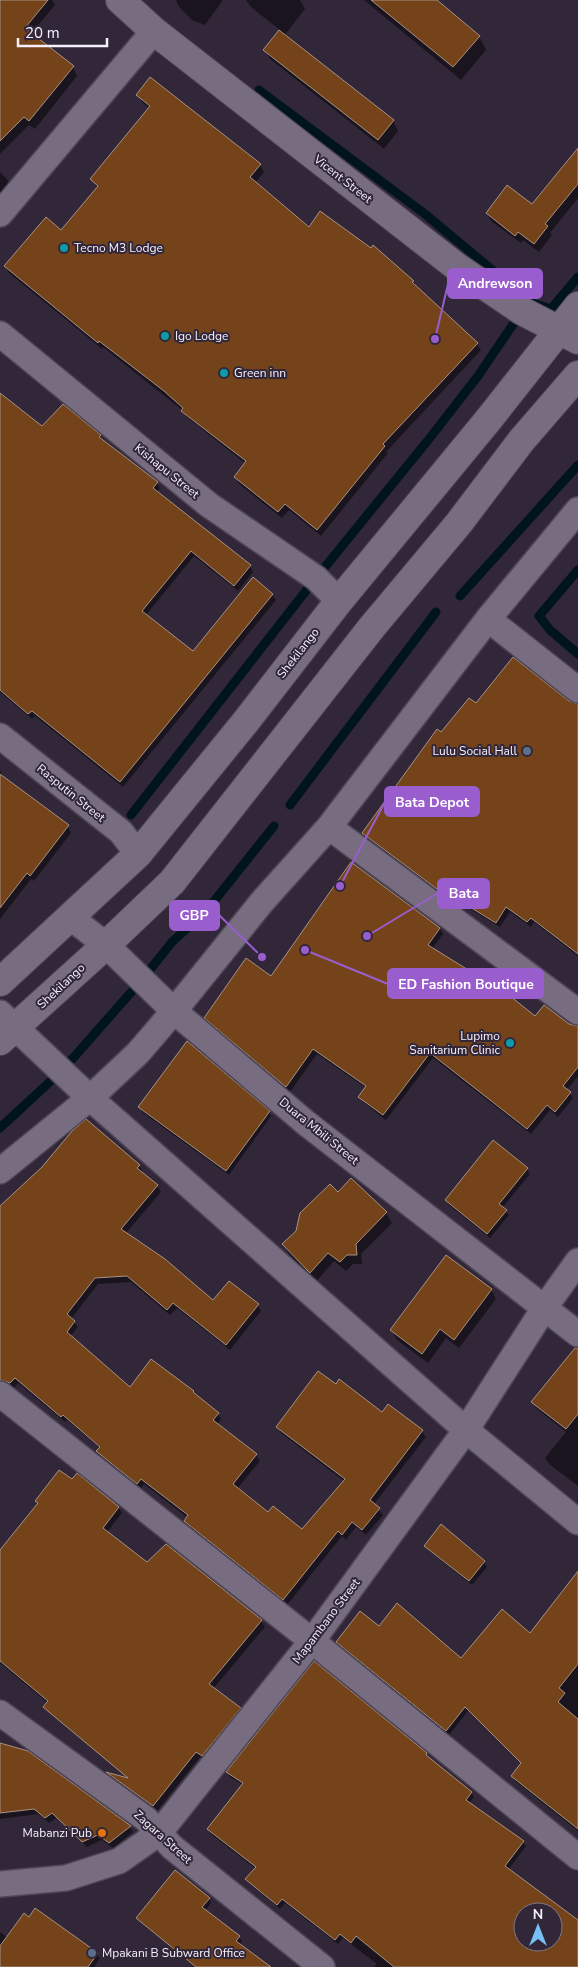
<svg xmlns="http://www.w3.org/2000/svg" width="578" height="1967" font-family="'Nunito Sans',sans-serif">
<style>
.shadow{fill:#0007;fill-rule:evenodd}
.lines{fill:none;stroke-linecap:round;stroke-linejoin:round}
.stream{stroke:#00151b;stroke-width:9}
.building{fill:#74431a;stroke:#a79283;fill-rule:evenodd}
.street-casing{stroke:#4e4655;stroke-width:28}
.secondary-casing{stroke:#4e4655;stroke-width:30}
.street{stroke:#776c80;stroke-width:25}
.secondary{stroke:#776c80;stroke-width:28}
.culture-dot{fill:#0f9aa8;stroke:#312739;stroke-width:2}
.service-dot{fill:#5c6f8a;stroke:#312739;stroke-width:2}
.food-dot{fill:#e8710a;stroke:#312739;stroke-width:2}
.labels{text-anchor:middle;stroke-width:4;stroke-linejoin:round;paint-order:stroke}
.street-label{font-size:12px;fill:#f6f0fc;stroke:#312739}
.poi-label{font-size:12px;fill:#f6f0fc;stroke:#312739;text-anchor:start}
.leader{fill:none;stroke:#9a5dce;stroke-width:2}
.callout-dot{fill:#9a5dce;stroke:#312739;stroke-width:2}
.callout{fill:#9a5dce;stroke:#9a5dce;stroke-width:2}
.callout-label{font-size:14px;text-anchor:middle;font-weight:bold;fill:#fff}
</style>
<rect width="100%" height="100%" fill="#312739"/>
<!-- shadow -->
<path class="shadow" d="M0,0H52L55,5L31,34L73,67L77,76L35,129L29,125L0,154Z
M177,0H223L205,25L192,20L180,8L176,1Z
M246,0H300L305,9L284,36L393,121L398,131L384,149L270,59L265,50L280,30L251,7Z
M364,0H435L479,36L486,50L461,80Z
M138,95L260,165L264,172L255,183L309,229L413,281L416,287L477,344L481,350L386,452L388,453L321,536L289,510L282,518L239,484L235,477L246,464L187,417L182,410L103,347L102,349L9,273L5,266L61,231L98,188L92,179L149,108L142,102Z
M578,150V198L550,233L552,235L539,252L523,240L521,243L492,222L487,214L533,205Z
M0,172L6,178L11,186L0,199Z
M0,395L42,428L63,405L100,436L104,442L157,482L160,488L157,492L250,566L253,572L238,591L194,556L146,615L193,653L272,595L276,600L123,787L35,716L32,719L0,692Z
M568,702L578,705V956L534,922L531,927L510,912L500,927L463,905L461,909L366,839L363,834L442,734L476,705Z
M0,770L2,774L1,776L68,826L71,833L34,881L31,879L0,919Z
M440,929L443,934L432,949L535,1018L578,1027V1076L567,1090L573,1098L558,1117L550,1110L531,1134L433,1058L386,1120L363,1102L360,1097L366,1088L317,1054L290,1092L209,1023L206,1018L272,977Z
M140,1108L269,1112L271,1116L229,1175L142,1112Z
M493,1142L527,1169L530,1174L502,1208L509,1215L490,1238L449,1205L446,1200Z
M139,1166L143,1171L141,1173L157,1186L161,1192L125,1234L213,1302L258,1305L261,1311L230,1350L177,1308L170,1315L131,1282L98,1284L71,1319L78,1327L70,1337L130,1389L193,1392L218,1414L221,1419L217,1425L256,1455L260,1461L237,1489L269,1514L302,1531L344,1481L281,1433L277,1427L382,1414L388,1406L422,1431L426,1437L374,1504L383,1515L366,1535L356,1527L346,1540L342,1536L287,1605L189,1527L185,1521L188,1518L144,1484L140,1489L101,1457L97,1452L100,1448L67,1420L65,1422L18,1383L13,1389L0,1386V1208Z
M351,1180L386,1213L392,1223L361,1254L362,1264H353L346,1271L334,1261L316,1282L289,1254L283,1244Z
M491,1290L496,1299L459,1348L446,1338L428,1363L397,1340L392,1331Z
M578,1358V1486L549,1464L545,1458L566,1432L536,1408L533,1403Z
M37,1502L118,1507L122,1513L107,1532L148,1564L166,1545L261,1621L265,1627L213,1689L240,1708L243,1714L206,1761L200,1757L157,1811L111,1778L109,1775L124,1782L129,1780L131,1772L0,1663V1552L38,1504Z
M441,1526L484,1562L487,1567L472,1585L428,1550L426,1546Z
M578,1573V1831L515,1781L513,1776L522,1765L468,1711L449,1735L340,1647L337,1642L379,1628L461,1660L531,1635Z
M0,1745L130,1827L133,1832L113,1848L102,1840L87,1847L56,1818L49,1823L38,1814L0,1819Z
M426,1754L429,1759L471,1792L474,1797L469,1803L523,1842L526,1846L508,1870L577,1921L578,1919V1967H374L377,1964L343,1938L338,1944L285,1903L280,1909L250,1884L247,1880L256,1869L211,1834L208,1829L243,1785L230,1777L227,1772ZM523,1912H553V1942H523Z
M209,1898L211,1903L205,1911L239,1937L242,1941L239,1945L269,1967H195L140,1922L137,1918Z
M0,1932L8,1938L97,1954L100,1958L94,1967H0Z"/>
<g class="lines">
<!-- stream -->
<path class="stream" d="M259,90L425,214L527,299
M529,302L551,309L578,277
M578,570L539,616L550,630L578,654
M460,596L578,465
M290,805L436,612
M131,815L316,578L429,439L478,376L520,314
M66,1065L75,1056L141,981L172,942L207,910L274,826
M0,1128L54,1078"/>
</g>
<!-- building -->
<path class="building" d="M0,0H48L25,28L74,66L29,121L24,117L0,141Z
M371,0H437L480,36L453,67Z
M279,30L394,120L378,140L263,50Z
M150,77L261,164L250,177L309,227L320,211L371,248L373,245L414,281L412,282L478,343L383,444L385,446L317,530L285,504L278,512L234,477L246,461L181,411L183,408L164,391L99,341L98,343L4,266L46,217L61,230L98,186L90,179L150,106L136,95Z
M578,148V184L545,224L548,226L534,244L518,232L515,236L486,213L507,185L532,204Z
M0,393L42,426L63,404L101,435L99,437L158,482L153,488L251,565L234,586L191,551L142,611L193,651L253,577L273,594L120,782L32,711L28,714L0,690Z
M513,657L569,701L578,704V954L531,918L527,922L506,907L496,923L460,901L457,904L362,833L437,729L441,732L469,698L476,703Z
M0,774L69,825L30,876L27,873L0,908Z
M351,862L440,928L428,945L510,996L535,1016L544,1005L569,1024L578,1026V1067L563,1086L571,1092L555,1112L547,1105L527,1129L430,1053L383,1115L358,1097L366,1086L313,1049L286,1087L204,1018L246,958L271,976Z
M187,1041L270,1111L226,1171L138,1107Z
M86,1119L140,1165L137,1168L158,1185L121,1229L165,1259L213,1300L229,1281L259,1304L226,1345L173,1303L167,1310L127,1276L95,1278L67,1314L75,1321L67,1332L130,1387L151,1359L194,1391L193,1392L219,1413L213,1420L257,1454L233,1484L268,1512L273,1506L302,1529L345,1479L276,1427L318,1371L336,1384L339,1379L382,1412L388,1404L423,1430L370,1500L380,1508L362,1530L352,1522L342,1535L338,1531L283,1600L184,1521L188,1515L141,1479L137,1484L96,1451L100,1447L63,1415L61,1417L15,1378L10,1383L0,1380V1206L42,1167L72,1131Z
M493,1140L528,1168L499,1204L507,1210L487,1234L445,1200Z
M351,1178L387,1212L356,1244L357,1255H347L340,1262L328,1253L310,1273L282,1244L296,1231L300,1213L330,1184L338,1192Z
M446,1255L492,1289L454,1340L440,1329L422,1354L390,1330Z
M575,1348H578V1414L566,1429L531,1402Z
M59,1470L72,1479L77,1473L119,1507L103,1528L147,1562L166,1544L262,1620L209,1684L241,1708L202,1756L196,1752L153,1806L106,1772L128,1778L43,1707L48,1701L0,1661V1550L38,1503L35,1501Z
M441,1524L485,1561L469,1581L424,1546Z
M578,1571V1664L559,1688L565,1693L558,1702L578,1719V1829L511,1776L521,1763L465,1707L446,1731L336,1642L360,1611L379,1626L397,1603L461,1658L502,1609L530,1633Z
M314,1661L427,1753L426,1755L472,1792L466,1800L524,1841L505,1866L578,1920V1967H394L356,1936L351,1943L340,1934L335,1940L282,1899L277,1905L245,1879L256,1867L207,1829L243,1783L226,1772ZM523,1912H553V1942H523Z
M0,1743L28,1751L131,1826L109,1843L98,1835L82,1842L52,1813L45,1818L34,1809L0,1813Z
M175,1870L210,1898L202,1907L240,1936L236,1941L271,1967H196L136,1918Z
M35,1908L98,1953L88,1967H0V1946L24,1913L29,1917Z"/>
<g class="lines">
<defs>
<path id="street" d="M0,214L154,31
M0,334L209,505L316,578L339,601
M488,619L578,690
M0,736L121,832L138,854
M329,827L578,1012
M70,917L106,945L174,1011L306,1123L578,1334
M0,1013L90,1098L466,1430L578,1522
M0,1171L90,1098L138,1053L174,1011L261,903L329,827L488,619L578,510
M0,1394L312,1641L578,1857
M0,1713L146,1819L172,1847L322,1967
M0,1884L66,1878L119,1861L159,1833L312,1641L466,1430L545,1307L578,1261"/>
<path id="secondary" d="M120,0L154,31L457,267L522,311L578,340
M0,982L138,854L247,720L339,601L489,419L578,306
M0,1041L106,945L172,882L372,627L459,523L521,441L578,375"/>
</defs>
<!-- street casing -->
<use href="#street" class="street-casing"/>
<!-- secondary casing -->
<use href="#secondary" class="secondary-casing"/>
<!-- street -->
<use href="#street" class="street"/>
<!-- secondary -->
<use href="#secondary" class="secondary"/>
</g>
<!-- markers -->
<g class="culture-dot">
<circle cx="64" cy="248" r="5"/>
<circle cx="165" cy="336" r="5"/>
<circle cx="224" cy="373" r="5"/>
<circle cx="510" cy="1043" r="5"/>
</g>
<g class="service-dot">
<circle cx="527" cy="751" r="5"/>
<circle cx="92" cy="1953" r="5"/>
</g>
<circle class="food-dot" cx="102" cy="1833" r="5"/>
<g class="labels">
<!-- street labels -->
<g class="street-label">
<text transform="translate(343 179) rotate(38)" y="4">Vicent Street</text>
<text transform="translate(167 471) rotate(39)" y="4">Kishapu Street</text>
<text transform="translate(298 653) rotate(-52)" y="4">Shekilango</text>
<text transform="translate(71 793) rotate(39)" y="4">Rasputin Street</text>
<text transform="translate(61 986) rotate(-43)" y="4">Shekilango</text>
<text transform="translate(319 1131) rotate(39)" y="4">Duara Mbili Street</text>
<text transform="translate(326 1621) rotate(-53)" y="4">Mapambano Street</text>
<text transform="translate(163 1837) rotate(42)" y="4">Zagara Street</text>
</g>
<!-- poi labels -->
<g class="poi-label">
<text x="74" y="252">Tecno M3 Lodge</text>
<text x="175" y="340">Igo Lodge</text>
<text x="234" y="377">Green inn</text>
<text x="517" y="755" text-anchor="end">Lulu Social Hall</text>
<text x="500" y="1040" text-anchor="end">Lupimo<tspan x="500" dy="14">Sanitarium Clinic</tspan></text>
<text x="92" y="1837" text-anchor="end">Mabanzi Pub</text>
<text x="102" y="1957">Mpakani B Subward Office</text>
</g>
</g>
<!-- callouts -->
<path class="leader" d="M435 339L448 284M340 886L385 802M367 936L438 893M262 957L219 915M305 950L388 984"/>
<g class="callout-dot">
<circle cx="435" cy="339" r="5"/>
<circle cx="340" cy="886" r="5"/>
<circle cx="367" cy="936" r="5"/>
<circle cx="262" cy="957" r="5"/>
<circle cx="305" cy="950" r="5"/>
</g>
<g class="callout">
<rect x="448" y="269" width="94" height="29" rx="5"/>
<rect x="385" y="787" width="94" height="29" rx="5"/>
<rect x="438" y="879" width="51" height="29" rx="5"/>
<rect x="170" y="901" width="49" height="29" rx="5"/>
<rect x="388" y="969" width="155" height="29" rx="5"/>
</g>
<g class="callout-label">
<text x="495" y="288">Andrewson</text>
<text x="432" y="807">Bata Depot</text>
<text x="464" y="898">Bata</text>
<text x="194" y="920">GBP</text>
<text x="466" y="989">ED Fashion Boutique</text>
</g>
<!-- north arrow -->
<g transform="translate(538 1927)"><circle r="24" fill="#312739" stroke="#807787"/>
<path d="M0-4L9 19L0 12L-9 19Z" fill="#77bff7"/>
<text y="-8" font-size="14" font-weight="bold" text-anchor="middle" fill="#f6f0fc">N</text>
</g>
<!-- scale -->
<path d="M18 38v8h89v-8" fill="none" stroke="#f6f0fc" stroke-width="2.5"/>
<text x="25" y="38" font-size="15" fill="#f6f0fc" stroke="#312739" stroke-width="4" paint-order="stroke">20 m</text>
</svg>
